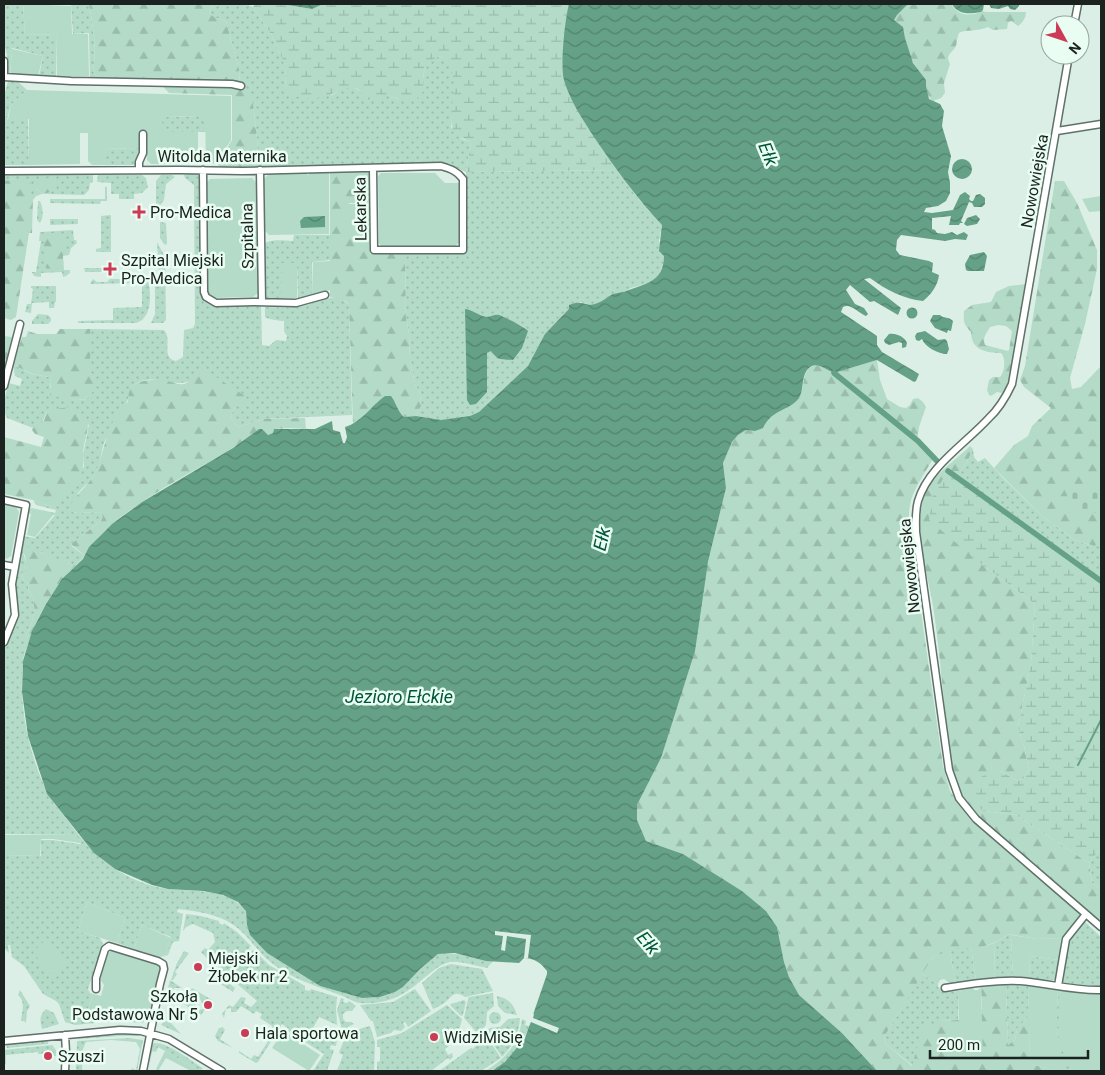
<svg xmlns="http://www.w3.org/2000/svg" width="1105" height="1075" font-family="Roboto,sans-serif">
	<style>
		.grass { fill: url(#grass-dots); fill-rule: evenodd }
		.forest { fill: url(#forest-firs); fill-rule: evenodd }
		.wetland { fill: url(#wetland-marsh) }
		.cemetery { fill: url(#cemetery-stones) }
		.garden { fill: #b3dbc8 }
		.water { fill: url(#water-waves) }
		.pier { fill: #dcefe6 }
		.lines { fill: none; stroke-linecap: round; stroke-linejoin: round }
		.stream { stroke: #65a187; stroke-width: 2 }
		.canal { stroke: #65a187; stroke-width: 5.5 }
		.minor-casing { stroke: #5f7168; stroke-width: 9 }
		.minor { stroke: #fff; stroke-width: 6 }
		.poi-dot { fill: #cc3b55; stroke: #e9fdf3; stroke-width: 2 }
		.labels { text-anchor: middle; stroke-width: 5; stroke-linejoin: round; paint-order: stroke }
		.street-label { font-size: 16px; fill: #1b221f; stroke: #e9fdf3 }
		.poi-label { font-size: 16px; fill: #1b221f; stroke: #e9fdf3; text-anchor: start }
		.water-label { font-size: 18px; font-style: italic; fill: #00543a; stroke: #e9fdf3 }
	</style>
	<defs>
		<pattern id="grass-dots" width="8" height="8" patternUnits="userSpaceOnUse" patternTransform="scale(1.25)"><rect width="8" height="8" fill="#b3dbc8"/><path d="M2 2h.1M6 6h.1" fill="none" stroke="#99bcab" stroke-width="1.8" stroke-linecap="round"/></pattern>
		<pattern id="forest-firs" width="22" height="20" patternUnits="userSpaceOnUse" patternTransform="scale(1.25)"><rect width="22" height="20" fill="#b3dbc8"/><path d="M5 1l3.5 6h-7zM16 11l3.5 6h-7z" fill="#99bcab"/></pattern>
		<pattern id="wetland-marsh" width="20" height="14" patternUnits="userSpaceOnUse" patternTransform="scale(1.25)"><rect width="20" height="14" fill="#b3dbc8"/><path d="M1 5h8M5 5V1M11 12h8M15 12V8" fill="none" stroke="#99bcab"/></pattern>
		<pattern id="cemetery-stones" width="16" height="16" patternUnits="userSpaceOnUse" patternTransform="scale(1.25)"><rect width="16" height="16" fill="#b3dbc8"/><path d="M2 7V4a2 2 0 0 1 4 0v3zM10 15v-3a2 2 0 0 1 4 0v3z" fill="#99bcab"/></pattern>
		<pattern id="water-waves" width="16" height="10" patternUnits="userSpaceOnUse" patternTransform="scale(1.25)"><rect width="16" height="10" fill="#65a187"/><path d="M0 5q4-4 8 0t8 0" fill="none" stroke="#52836e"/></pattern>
	</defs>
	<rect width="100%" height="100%" fill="#dcefe6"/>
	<path class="grass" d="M4,4H23L25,35L56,34V77L39,76L43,56L12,48L10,75L8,74V60L4,43Z
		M71,4H89C93,26 97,48 93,71L99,79H90L89,33L73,34Z
		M216,4H246L253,7L271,34L285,65L286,91L332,95L345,87H353L362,92L388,95L398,99L423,91C423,74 422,64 440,56L449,63L455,79L451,127L462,139L471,142L466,172L617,170L639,200L662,225L659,241L665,260L658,277L652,282L631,288L622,293L614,294L594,305L587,304L581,302L569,305V309L528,366L479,412C459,422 437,420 416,416L421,406L420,394L415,384L410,360L409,333L406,318L405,254L466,253V172L442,162L254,168L258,161L257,137L253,103L240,89L239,69L226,21L216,18L209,15L212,5Z
		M10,79L16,80L27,90L11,105L7,119H28L29,165H4V96L8,81Z
		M206,116V132H162V117Z
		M139,148V160L136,165H104V149Z
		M187,173L199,174L201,176L205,300L215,305H261L262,345L269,346L276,340L286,341L287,336L284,331V321C280,321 267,319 265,317V307C277,307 289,308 301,306C317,304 336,289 349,305L352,415L264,419L238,427L233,422L231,416L235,407L192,380C175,389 157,374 139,382C127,387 131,397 125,406C117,418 110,430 104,443C101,452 101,461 97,469C92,482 85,484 78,493C75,498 74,506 72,512L78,513L100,512L103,516L101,521L71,544L73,547L85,556L76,565L65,563L42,552H23L26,563L22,575L24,580L29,584L28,590C41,608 31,622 25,640L29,641C27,648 23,655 23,662C18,705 29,754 47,792C51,801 59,809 65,817C90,851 110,873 153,886C186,895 220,883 246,910L247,925L250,935L267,953L320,986L362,998L380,997L395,992L403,987L420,968L438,954H460L493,961L487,968C475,966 462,961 450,962C440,964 432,972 424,978C404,996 387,1005 359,1003C354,1002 350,999 345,997C318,986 289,979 267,959C255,948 246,933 232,924C217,914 196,911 178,909L177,912L183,914L179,941L173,942L168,955L161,958L166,955L171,937L142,925L134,949L117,943L125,918L87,902L78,931L100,938L103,944L88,989L90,993L93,994L84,1022L95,1021V1023L75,1025L65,1022L59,1004L56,1001L43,994L24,966L12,957L10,945H8L9,953L4,948V855L41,856V840H53L80,844L81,842L74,834H4V646L7,640L17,607L15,585L23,536L35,538L55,515L32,509L31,514L27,513L28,509L32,508L55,513L56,510L36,505L33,500L52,507L84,467L83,455L89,425L47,410L42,424L33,428L7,418C1,407 5,395 9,383L20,386L22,379L15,376L13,365L32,374L49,377L51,381L50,388C62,396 75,405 89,397L93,379L90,370V329L164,330C173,339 160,358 176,361L183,357L184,330L193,328L195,324L194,189V185L185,178L184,175ZM47,938L51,974L43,963Z
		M4,174H91L93,175V182L90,183L89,190L84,195L46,194L55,189L36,188L42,194L36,196L33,200L15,179L4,181Z
		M98,175H142L146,178L148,187L142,193L134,194V199H119V194H111V183L97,182Z
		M161,175H172L175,177L166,184L164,200L156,211V181Z
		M105,186L107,188V201H101L100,204L50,203V199H105Z
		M38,201H40C43,207 44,218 40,223L37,220Z
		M111,215V252H96V249L101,248V216Z
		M50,219H78V224L50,225Z
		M160,222L166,223L167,244L165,245L160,238Z
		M73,230L74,240H76L77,243L71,248L69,255L63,256L64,270H70V273L66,276L63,277L62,272L41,273V277L34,276L32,272H36L41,241H39L40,232Z
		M294,235H330V260L312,262V297L298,301L297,263H282V302L270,301L264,297L263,245C270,238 283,241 293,241Z
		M157,242L165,257L166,320L163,323H151L155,314V285L159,272Z
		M84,268H110V272H85Z
		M93,279L97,282H107L110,279H123L127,281H142L145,279H148C151,293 153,318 136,323H78V321L113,320V308L142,307V283L90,284Z
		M31,286H56V302H55L54,308H49V302L32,303L31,313L25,312L27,304H31L33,289L31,288Z
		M38,314L48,315L51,318V321L48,324H32V321Z
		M973,449L974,457L978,462L985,458L1002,477L1042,516L1075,540L1093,546L1101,541V581L948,471H960L967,462Z
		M1101,848V888L1092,883L1089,863Z
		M186,914L201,916L219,921V923L223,925L224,923L237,932L251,946L249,948L252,951L254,950L269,965L305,986V990L310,991L311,989L337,997L336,1009L337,1025L319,1017L312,1030L332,1040L334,1036L337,1040L336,1046L331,1045L330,1049L334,1050L327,1071H313L324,1054L288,1031L289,1029L282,1024L258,1062L256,1063L239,1053V1051L251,1059L254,1055L258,1057L275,1030L272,1028V1026L260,1018L262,1014L256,1011L254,1014L241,1006L236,1012H231V1008L226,1009L224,1018L222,1014L229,1005L233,1007L241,997L246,998L244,1003L251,1007L257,1001L218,967L220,963L211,955L208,959L201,952L205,948L208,950L215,942L213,933L193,924L186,927L183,931Z
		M1083,920L1101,937V987L1089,988L1064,984L1061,978L1069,939Z
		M1008,934L1011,935L1013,978L995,979L994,943L1000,940Z
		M958,948H971L976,980L955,983L950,950Z
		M184,951L189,953L175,972L177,974L173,980H171L177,963Z
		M1029,956L1059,960L1057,978L1052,981L1030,979Z
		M451,964L482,969L493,991L465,997C453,989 452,998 444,1003C441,1005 436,1008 433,1009L422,983L439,968Z
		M213,970L235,988L233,992L208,976Z
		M922,974L938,984V987L945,992L958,991V1020L941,1021L913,1066L886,1044L884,1037Z
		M170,980L182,988H174L169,997L165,1000Z
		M1006,985L1028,986L1029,1016L1017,1029L1015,1040L1008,1045Z
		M192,988L212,1000L210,1003H202L198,995H190L189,993Z
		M415,989L431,1011L408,1027L405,1022L403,1023L405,1027L401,1031L394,1030L391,1033L377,1037L373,1021H371L360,1005L393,1002Z
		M20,990L30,1006L27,1011L26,1023L24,1021H21C22,1011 26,1002 18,995Z
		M1055,990L1062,991L1060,993L1069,1064L1075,1067L1076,1071H1059L1064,1065C1056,1041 1056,1017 1058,992Z
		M493,993L494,1006L487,1012L486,1025L478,1034L464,1018L468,999L469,997Z
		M497,996C508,998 514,1004 517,1015L505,1013L498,1006Z
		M178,997H181L187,1003H194L199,1010L206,1008L201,1015L176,999Z
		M341,998L344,999L343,1002L347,1003L349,1001L356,1006L352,1011H347L343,1014V1019L346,1022H351L354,1024L342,1030L337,1010Z
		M464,1000L466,1002L463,1015L461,1016L450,1005L451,1004Z
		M447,1005L462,1019L457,1039L445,1049L448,1055L452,1053L453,1057L450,1060L448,1058L431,1071L377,1070V1062L380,1061V1047H377V1040L402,1033Z
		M46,1009L54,1013L59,1024L42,1029C40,1021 39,1015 46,1009Z
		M489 1018a6 6 0 1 1 12 0a6 6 0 1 1-12 0Z
		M520,1018C519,1034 513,1046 502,1057L485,1032L490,1028L500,1027L508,1019Z
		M522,1019L526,1021L525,1025L529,1026C524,1043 505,1071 485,1071C506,1059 519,1043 522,1019Z
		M165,1021L170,1022L181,1034L161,1025Z
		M370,1026L375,1042L374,1071H337L343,1055L339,1053C346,1034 350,1031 370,1026Z
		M224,1027L223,1028L225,1030L220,1039L233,1048L218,1041L215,1036L219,1028Z
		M121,1033L139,1034L138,1036H119L79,1039L78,1036Z
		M484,1033L501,1058L481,1071H439L471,1048L473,1049L482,1039L481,1037Z
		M129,1038L143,1040L137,1071H130L132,1068L136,1070L140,1049L136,1042L111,1040L86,1042L83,1049L82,1071H76L77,1041Z
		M48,1040V1044L7,1048L6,1044Z
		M154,1043C168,1042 191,1061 203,1068L200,1071L158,1047L156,1052L152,1051L149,1068L152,1045Z
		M52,1045L56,1050V1056H53L52,1051H44V1054H38V1052L6,1055V1064L4,1065V1050Z"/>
	<path class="forest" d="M89,4H216L212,5L209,14L216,18L226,21L239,69L240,89L247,94L253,103L257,137L258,161L254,168L222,169L217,164L232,140V95L169,93L157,80L99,79L93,71C97,48 93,26 89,4Z
		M908,4H951C958,16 970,17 983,11L986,12H1026C1026,17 1023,23 1018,26L1011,21L1008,23L1007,29L993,30L988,27C977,32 966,29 959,33C957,37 957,42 956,46C952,54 945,54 950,64L944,83L945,93L941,98L933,101C927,97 925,87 926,80C914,65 905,52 904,32L894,20L897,15Z
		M367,170L370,173V203H349V228H370V254H405L406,318L409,333L410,360L415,384L420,394L421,406L416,416L404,417L397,412L396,403L385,396L353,425L349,305L346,301L330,297V172Z
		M49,178L55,182L57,187C54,191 47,194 42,194L36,188L39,180Z
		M15,179L32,184L34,189L29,194L33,200L32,233H29L16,317L11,320L4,318V181Z
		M1055,181H1064L1077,203L1097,250V269L1085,324L1070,378L1072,389L1081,387L1101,366V541L1094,546L1075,540L1042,516L994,468L1014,445L1028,436L1032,426L1051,408L1024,387L1020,380L1025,366Z
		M1101,196V211L1089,212L1082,199Z
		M53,233L59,234L66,239L67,248L63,254V266C59,270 50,270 45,267L44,242L47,234Z
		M1026,284L1010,379L1004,391L1002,393L997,392L991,396L989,395L987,390L989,380L993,377H1000C1005,372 1006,358 1001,353C986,353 971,350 971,332C964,325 963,321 964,311L972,305L991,302L996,292L1009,286ZM998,325L1006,326L1012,331L1009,350L1008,351L985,345C982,337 987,333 990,327Z
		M60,329H90C91,342 90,355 90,368C91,375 95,380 94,387C91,408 63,398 50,395L51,381L49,377L33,374L13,365L22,337H26L28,331L37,334H56Z
		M4,336L12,337L4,372Z
		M877,360L880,380L887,399L900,407L906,408L910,405L913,399L918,398L923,402L926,407L919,427L917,442L933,459C925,473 913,489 910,505C907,517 912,543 913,556L943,766L950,791L962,808L983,829L1080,913L1081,915L1061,938L1037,939L1008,934L1000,940L981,948H958L933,957L884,1037L886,1044L912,1066L923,1027L941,1021L958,1020L982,1009L981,987L1006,985L1008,1045L1015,1040L1017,1029L1029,1016L1030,1064L1060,1071H877L842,1033L799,995L789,977L784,962L777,927L766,911L742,891L683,854L646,841L637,820V805L661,758L726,488L723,463L732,442L738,435L746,430L755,431C762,425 768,417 776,412C789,404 790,408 800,393C806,385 801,371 813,366C819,363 828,371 834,373Z
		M201,367L245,396L244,403L235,407L231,416L233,422L238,427L264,419L305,418L306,429L290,428L274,429L273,433L267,435L262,429H259C250,436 241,443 231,449C191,474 106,514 85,556L71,544L101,521L103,516L100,512L78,513L72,512L70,506C77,492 91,484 97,469C106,446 108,418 128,402C128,384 137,381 153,380C157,380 161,379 165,380C172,382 177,385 184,384C192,381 197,373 201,367Z
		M70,407C100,418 83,433 83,456C83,464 84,471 79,479C73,489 62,500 52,507L33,500L4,494V437L41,447L44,437L35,434L32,430L33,428L44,421L47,410Z
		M970,446L973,449L967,462L960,471H948L980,563L1035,604L1031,663L1018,727L1024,746L1029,770L1024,778L1018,781L1000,771L983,811L1016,815L1089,863L1092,883L1101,888V924L973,812L963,800L954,781C944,723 942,664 933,606C927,570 913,532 924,496C929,478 956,460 970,446Z
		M22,546L28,547L33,552C44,550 53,557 64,562C67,564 71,563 76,565C55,586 39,612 29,641H24C31,623 41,608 28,590L29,584L24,580L22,575C25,566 29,558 21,550Z"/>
	<path class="wetland" d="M255,4H282L312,9L323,4H622L722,224L516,419L353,425L385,396H391C397,404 397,411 404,417C431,415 452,426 479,412L528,366L545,334L569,309V305C583,299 585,307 595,304C602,302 607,297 613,294C616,293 620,293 624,292C643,284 664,283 664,256L659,251L662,225L639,200L617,170L466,172L471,142L455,135C442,109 469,79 440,56C430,60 423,68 423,79C423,83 424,88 423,91C418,106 397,99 388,95L380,102L366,99C356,81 347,88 332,94C318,100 299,101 286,91L285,65L271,34L253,7Z
		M948,471L1101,581V848L1089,863L1016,815L983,811L972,798L977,780L987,773L1000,771L1018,781L1024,778L1029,770L1024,746L1018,727L1031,663L1035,604L980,563L929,520L933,495Z"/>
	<path class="cemetery" d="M1064,489H1097L1101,513H1076Z"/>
	<path class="garden" d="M23,4L71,6L72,34H88L89,76L57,77L56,34L25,35Z
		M12,49L43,56L38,76L10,75Z
		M27,90L231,96V140L216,163L210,164L206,160L205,116L162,117L163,132H198V160L194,164H151L147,160L146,133H139V148L104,149V165H92L88,161V133H80V164L29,165V119H8L11,105Z
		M299,172H304L308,175L312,172H329V234L269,235L265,231L264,179L269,174H299Z
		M381,173H435L445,183H460V242L455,246L382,247L379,243L378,176Z
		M252,178L256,182L258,293L253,297L211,298L206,294V183L210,179Z
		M344,204H369V228H344Z
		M330,261V290L312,296L313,262Z
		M282,263H297V298H282Z
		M4,504L16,507L19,512L11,556L7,559L4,558Z
		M32,509L54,514L35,537L27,535Z
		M75,834L81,842L80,843L53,839H41L40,856L4,855V835Z
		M87,902L125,918L117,943L78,931Z
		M142,925L171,938L166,955L160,957L134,949Z
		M1011,935L1037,939L1061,938L1059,960L1029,956L1030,979L1013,978Z
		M47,938L68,961L51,975L33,952Z
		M994,943L995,979L976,980L971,948H981Z
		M113,950L158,965L161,970L149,1018L142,1023L115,1021L84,1022L93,994L101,996L104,985L100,979L108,953Z
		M950,950L955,983L951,984L944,979L940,980L938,984L922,974L933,957Z
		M1028,986L1055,990L1058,992C1056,1017 1056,1041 1065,1065L1059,1071L1030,1064Z
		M981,987L983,1061L960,1062L958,991L973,988L974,990H978Z
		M1062,991L1084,993H1101V1071H1076L1074,1067L1067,1065C1058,1041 1059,1017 1060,993Z
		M283,1031L320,1055L309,1071L272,1048Z
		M165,1051L200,1071H191L166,1058L158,1071L156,1069Z"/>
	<path class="water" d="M282,4H323L312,9Z
		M569,4H908L897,15L894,20L903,27L905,38L913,63L926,80V86L929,99L940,104L944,111L942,126L951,156L948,172L950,183V193L946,201L938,206L926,208L924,212L932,213L953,210L960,195L965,192L970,196L969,199L971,201H973L976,195L980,194L985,198V204L982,207H974L972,203L969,202L961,221L963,223H960L959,225H949L951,216L932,218V229L935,230L937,233L945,234L952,232L957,235L964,232L968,235L966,240L955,239L945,241L901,235L897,240L896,250L900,255L929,261L933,263L932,272L939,275C938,285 931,295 923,301C904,299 886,290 870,278L864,279L901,308L898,315L874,301L870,302L850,285L846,290L855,304L864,308L868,314L866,316C858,313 851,303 843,307L841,312L877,336V345L882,352L919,374L916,381L914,382L877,360L834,373C828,371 819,363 812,366C800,372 805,388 799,398C788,412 773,408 763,428L755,431L746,430L738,435L732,442L723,463L726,488L708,562L695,651L661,758L637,805V820L646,841L683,854L742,891L766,911L777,927L784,962L789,977L799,995L842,1033L877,1071H492L505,1062L525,1038L547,974V971C541,963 534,958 524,958L519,963L486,961L455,953L438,954L420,969L403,987L395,992L380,997L362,998L320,986L267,953L250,935L247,925L246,911L238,902L223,895L204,891L168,889L152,885L115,869L94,853L47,794L28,736L22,692L23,661L32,631L46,604L62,579L83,559L89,547L112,524L142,502L233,448L259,429H262L268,435L273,433L274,429H315L332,421L333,430L340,432L343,443H345L347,437L345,427C362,422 371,406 385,396H391C397,404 397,411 404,417L416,416L441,420L470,416L479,412L528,366L545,334L569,309V305C583,299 585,307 595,304C602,302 607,297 613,294C616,293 620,293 624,292C643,284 664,283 664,256L659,251L662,225C636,197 615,168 594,137C582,118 570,101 564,80C560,67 565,18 569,4Z
		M952,4H984L983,10L981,12C969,14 958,15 952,4Z
		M989,4H1019V6L1015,10L1010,9L1008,6L999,9L991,8Z
		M952 169a10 10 0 1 1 20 0a10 10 0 1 1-20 0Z
		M976,215L980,219L977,224L967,226L964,224L967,218Z
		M325,216V227L301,228L300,221L304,217Z
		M984,252L987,256L984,271H968L966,270L965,264L970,255Z
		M906.5 313a5.5 5.5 0 1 1 11 0a5.5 5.5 0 1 1-11 0Z
		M465,309C473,310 479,316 487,317C491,317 495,314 499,315C505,317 524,327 528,331L522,348L513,360C500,359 499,361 491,351L487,353V392L476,404L470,405L467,400Z
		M933,315H940C944,319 948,316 953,321L951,331L948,330L947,333L935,328L930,321Z
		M925,331L938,340L945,339L947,341L949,349L947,354C938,354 925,347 922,339L919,341L916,340L915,336L917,333Z
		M889,334C896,333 905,337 907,343L906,347L902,348V343L899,342L889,345L885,343L884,340Z"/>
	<path class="pier" d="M495,931L531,935L528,958H524L526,939L507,936L505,951L501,950L503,936L495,935Z
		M532,1013L534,1014L533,1018L559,1028L557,1033L531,1022L529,1026L527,1025Z"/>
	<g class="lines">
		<path class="stream" d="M1078,765L1101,720"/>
		<path class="canal" d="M834,373L918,441L937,461
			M948,471L1101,581"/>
		<defs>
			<path id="minor" d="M1074,25L1078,4
				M1069,55L1012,384C1006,397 999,409 988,419C965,444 928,467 918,501C915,512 916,522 916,532L949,770L959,798L976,819L1101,927
				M4,61V77
				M4,77L71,81L232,84L241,86
				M1057,131L1101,124
				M139,170V162L143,153V134
				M203,170L204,292L206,297L216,303L254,302L296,303L325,295
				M260,170L262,302
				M4,171L180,170L242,171L441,166C451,169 457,171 463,179V250H374L373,168
				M4,386L20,324
				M4,500L26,505L12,584L15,615L4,642
				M4,565L15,567
				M1058,986L1066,939L1086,914
				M945,988C970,984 995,980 1020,981C1047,983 1074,991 1101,990
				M96,989V978L105,949L109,946L158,961L163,964L164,969L160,984L143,1071
				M4,1041L120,1030L141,1031L169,1039L222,1071
				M65,1071L66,1052L65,1035"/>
		</defs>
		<use href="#minor" class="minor-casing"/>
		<use href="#minor" class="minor"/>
	</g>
	<g class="poi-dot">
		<path d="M136.5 204.5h5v5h5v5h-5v5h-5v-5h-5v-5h5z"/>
		<path d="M107.5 261.5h5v5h5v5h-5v5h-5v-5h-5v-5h5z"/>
		<circle cx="198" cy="967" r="5"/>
		<circle cx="208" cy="1005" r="5"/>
		<circle cx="245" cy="1033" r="5"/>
		<circle cx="434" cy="1037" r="5"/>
		<circle cx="48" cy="1056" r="5"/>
	</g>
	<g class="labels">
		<g class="street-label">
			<text x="222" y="162">Witolda Maternika</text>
			<text transform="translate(1034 181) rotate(-80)" y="6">Nowowiejska</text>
			<text transform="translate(360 209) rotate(-91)" y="6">Lekarska</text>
			<text transform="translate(247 236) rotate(-91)" y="6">Szpitalna</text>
			<text transform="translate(909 566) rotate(-96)" y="6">Nowowiejska</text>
		</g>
		<g class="poi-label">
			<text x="150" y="218">Pro-Medica</text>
			<text x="121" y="266">Szpital Miejski<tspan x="121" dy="18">Pro-Medica</tspan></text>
			<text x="208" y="964">Miejski<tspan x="208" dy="18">Żłobek nr 2</tspan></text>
			<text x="198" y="1002" text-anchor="end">Szkoła<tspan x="198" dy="18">Podstawowa Nr 5</tspan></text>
			<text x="255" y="1039">Hala sportowa</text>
			<text x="444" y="1043">WidziMiSię</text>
			<text x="58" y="1062">Szuszi</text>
		</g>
		<g class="water-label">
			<text transform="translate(768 154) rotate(68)" y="6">Ełk</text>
			<text transform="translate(602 539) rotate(-77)" y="6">Ełk</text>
			<text x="399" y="703">Jezioro Ełckie</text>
			<text transform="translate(648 943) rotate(50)" y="6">Ełk</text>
		</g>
	</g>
	<rect width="1105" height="1075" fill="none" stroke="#1b221f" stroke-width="10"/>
	<g transform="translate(1065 40) rotate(130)"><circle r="24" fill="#e9fdf3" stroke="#97a59e"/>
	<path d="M0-4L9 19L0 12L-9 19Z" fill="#cc3b55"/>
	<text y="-8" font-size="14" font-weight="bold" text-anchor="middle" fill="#1b221f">N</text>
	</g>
	<path d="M930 1050v8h158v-8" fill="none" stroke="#1b221f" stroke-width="2.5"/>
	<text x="938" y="1050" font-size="15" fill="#1b221f" stroke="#e9fdf3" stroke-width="4" paint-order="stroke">200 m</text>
</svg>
